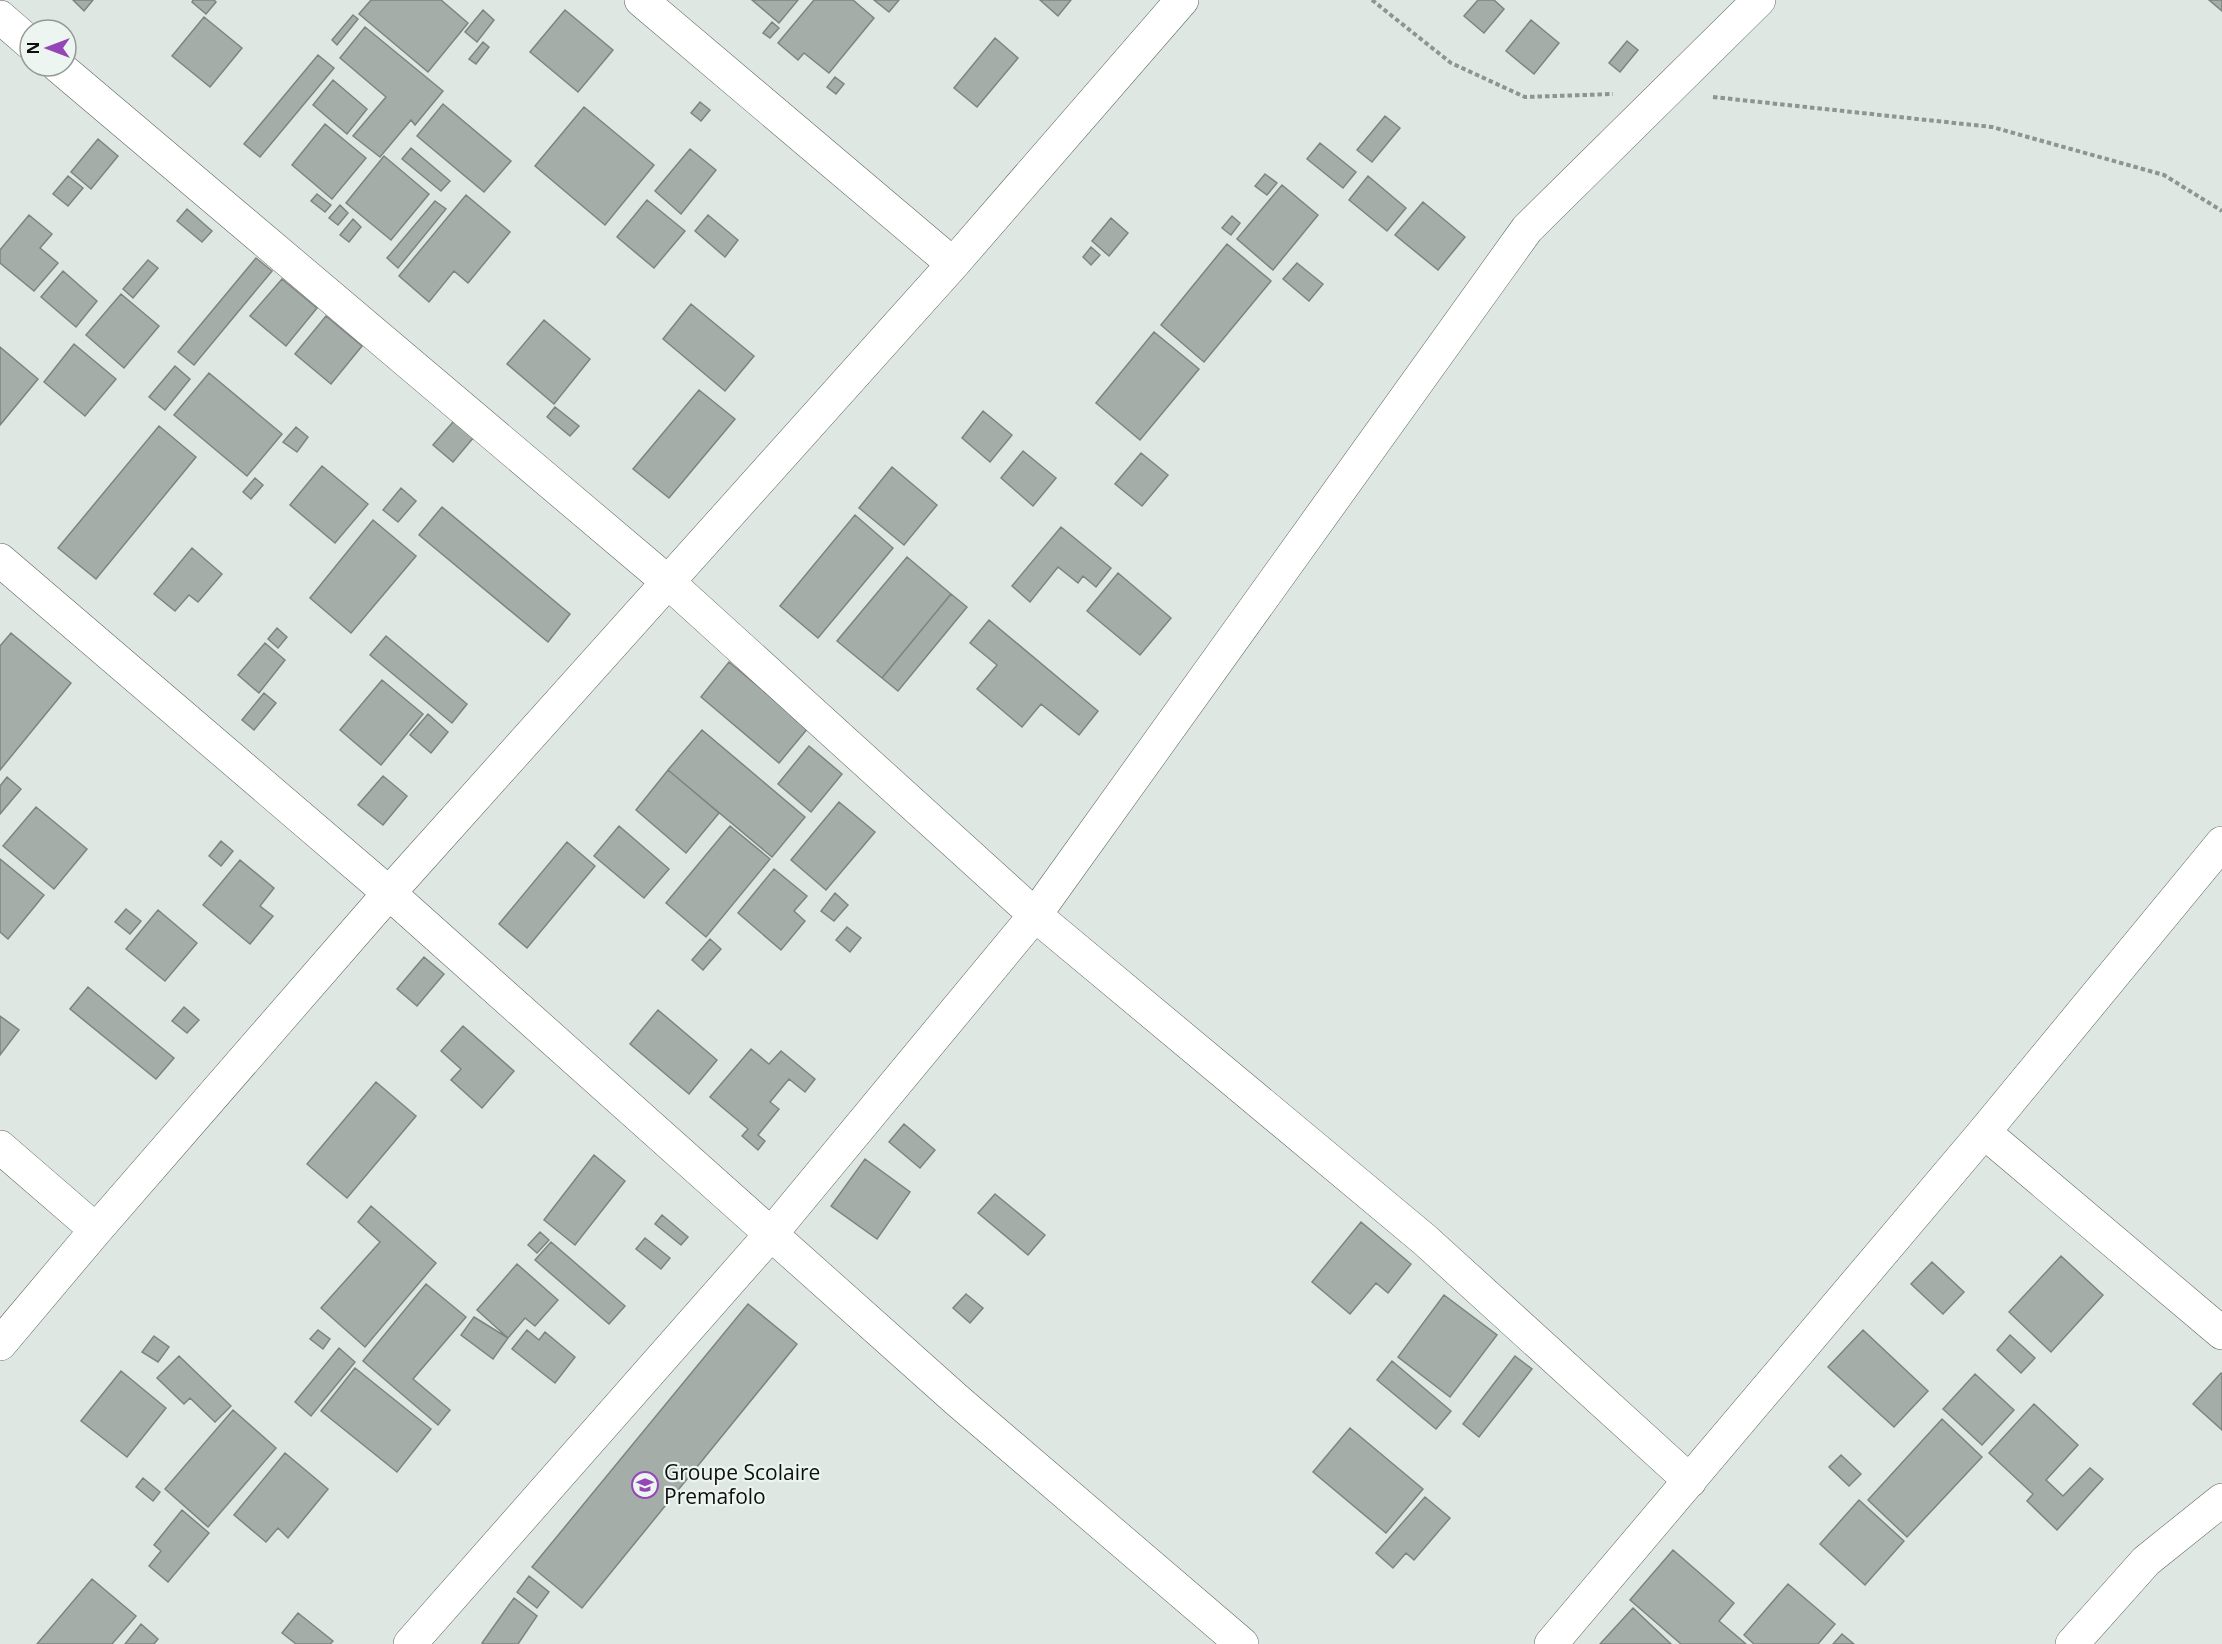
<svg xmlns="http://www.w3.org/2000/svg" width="2222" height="1644" font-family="'Open Sans',sans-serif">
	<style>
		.building { fill: #a5ada9; stroke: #7d8581; stroke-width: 1.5 }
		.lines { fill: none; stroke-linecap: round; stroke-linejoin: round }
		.minor-casing { stroke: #5e6562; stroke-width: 34 }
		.path { stroke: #8e9491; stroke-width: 4; stroke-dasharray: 4.5 3; stroke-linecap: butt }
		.minor { stroke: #fff; stroke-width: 33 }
		.labels { text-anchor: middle; stroke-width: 4.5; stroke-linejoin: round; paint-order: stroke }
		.poi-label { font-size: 21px; fill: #0d0f0e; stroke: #ecf5f0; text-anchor: start }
	</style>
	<rect width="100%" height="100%" fill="#dfe7e3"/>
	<path class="building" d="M73,0H93L84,11Z
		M193,0H214L216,2L206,14L192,2Z
		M371,0H441L468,23L428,72L359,14Z
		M752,0H798L779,23Z
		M814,0H853L874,18L829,73L804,53L798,60L778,43Z
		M874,0H899L889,12Z
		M1040,0H1071L1058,16Z
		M1478,0H1494L1504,9L1484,33L1464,16Z
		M2209,0H2222V11Z
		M483,10L494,20L477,42L465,32Z
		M565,10L613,50L578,92L530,52Z
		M353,15L358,19L337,45L332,40Z
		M204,17L242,48L210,87L172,56Z
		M1531,20L1559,43L1534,74L1506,51Z
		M772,22L779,28L770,38L763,33Z
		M365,27L443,91L415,125L411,120L380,157L353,136L386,97L340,58Z
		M995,38L1018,58L977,107L954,88Z
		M1627,41L1638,50L1620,72L1609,63Z
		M483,42L489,47L476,64L469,59Z
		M318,55L334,68L260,157L244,144Z
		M835,77L844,84L836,94L827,87Z
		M333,80L367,109L347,134L313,105Z
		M700,102L710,110L701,121L691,113Z
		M443,104L511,161L484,192L417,136Z
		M584,107L654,165L605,225L535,166Z
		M1385,116L1400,128L1372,162L1357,150Z
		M325,124L366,158L332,199L292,165Z
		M98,139L118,156L91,189L71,172Z
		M1320,143L1356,172L1343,188L1307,159Z
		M411,148L450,181L441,191L402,159Z
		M690,149L716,170L681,214L655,191Z
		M384,156L429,194L391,240L346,203Z
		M1265,174L1277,183L1267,195L1255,186Z
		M68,176L83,188L68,206L53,194Z
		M1368,176L1406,208L1387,231L1349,200Z
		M1282,185L1318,215L1273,270L1237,239Z
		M317,194L331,205L325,212L311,201Z
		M466,195L510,232L468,283L454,271L429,302L399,276Z
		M647,200L685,231L654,268L617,237Z
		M435,201L446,209L398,268L387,258Z
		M1423,202L1465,237L1438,270L1395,235Z
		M340,205L348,213L338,225L329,218Z
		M187,209L212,231L202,242L177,221Z
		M29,215L52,234L40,248L58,263L34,291L0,263V250Z
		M708,215L738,240L725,257L695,231Z
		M1232,216L1240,223L1231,235L1222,228Z
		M1111,218L1128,233L1109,256L1092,241Z
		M353,219L361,227L349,242L340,235Z
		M1227,244L1271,281L1204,362L1161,325Z
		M1091,247L1100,255L1091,265L1083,257Z
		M256,258L272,271L194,365L178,352Z
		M148,260L158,268L133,298L123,289Z
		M1297,263L1323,284L1309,301L1283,279Z
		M63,271L97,301L76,327L41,297Z
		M282,279L317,308L286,346L250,316Z
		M121,294L159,326L124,368L86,335Z
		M691,304L754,356L725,391L663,339Z
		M326,316L362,346L331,384L295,354Z
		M544,320L590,359L554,404L507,364Z
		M1154,332L1199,369L1140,440L1096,403Z
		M74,344L116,379L85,416L44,382Z
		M0,347L38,379L0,425Z
		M175,366L190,379L165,410L149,397Z
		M209,373L282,434L247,476L174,415Z
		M699,390L735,419L669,498L633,469Z
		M555,407L579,426L570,436L547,417Z
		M983,411L1012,435L990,462L962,438Z
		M459,415L479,431L453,462L433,445Z
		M159,426L196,457L96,579L58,548Z
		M296,427L308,437L297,452L283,442Z
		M1023,451L1056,478L1033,506L1001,478Z
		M1141,453L1168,475L1142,506L1115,484Z
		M322,466L368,504L335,543L290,505Z
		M892,467L937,505L904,545L859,508Z
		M255,478L263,485L251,499L243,492Z
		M401,488L416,501L398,522L383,510Z
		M442,507L570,614L548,642L419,535Z
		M855,515L893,548L818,638L780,606Z
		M373,520L416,556L351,633L310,598Z
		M1061,527L1111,568L1096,587L1083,576L1078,583L1058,567L1030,602L1012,586Z
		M192,548L222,574L198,602L189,595L175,611L154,594Z
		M907,557L951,594L882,678L837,641Z
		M1118,573L1171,618L1140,655L1087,611Z
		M951,594L967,607L898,691L882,678Z
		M989,620L1098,711L1079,735L1041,704L1022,727L977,689L997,665L970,643Z
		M277,628L287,637L278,648L268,639Z
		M11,633L71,683L0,770V646Z
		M386,636L467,704L452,723L370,655Z
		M265,643L285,660L259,693L238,675Z
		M729,662L808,728L779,763L701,697Z
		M382,680L423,714L381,765L340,730Z
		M264,693L276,703L254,730L242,720Z
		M428,714L448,732L431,753L410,735Z
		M702,730L805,817L772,857L668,770Z
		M809,746L842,774L811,812L778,784Z
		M668,770L719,813L686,853L636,810Z
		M383,776L407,796L383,825L358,805Z
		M7,777L21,789L0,814V786Z
		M839,802L875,832L826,890L791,860Z
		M36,807L87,849L54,889L3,846Z
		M619,826L669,869L644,898L594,856Z
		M730,826L770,859L706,937L666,903Z
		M221,841L233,851L221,866L209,856Z
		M567,842L595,866L527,948L499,924Z
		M0,859L44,895L8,939L0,932Z
		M240,860L274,888L260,906L273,916L250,944L203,905Z
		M774,869L807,896L794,911L805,921L781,950L738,913Z
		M835,893L848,905L834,921L821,911Z
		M126,909L141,921L130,934L115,922Z
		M158,910L197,943L165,981L126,949Z
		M847,927L861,938L850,952L836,940Z
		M710,939L721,949L703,970L692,960Z
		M424,957L444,974L417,1006L397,989Z
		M88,987L174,1058L156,1079L70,1009Z
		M184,1007L199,1020L187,1033L172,1021Z
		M658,1010L717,1060L689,1094L630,1044Z
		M0,1016L19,1030L0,1055Z
		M463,1026L514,1071L482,1108L451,1080L461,1069L441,1051Z
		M751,1049L769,1064L781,1051L815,1079L805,1092L789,1079L770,1102L779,1109L758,1135L765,1141L758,1150L742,1136L748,1129L710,1097Z
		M376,1082L416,1116L347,1198L307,1164Z
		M904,1124L935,1150L920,1168L889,1142Z
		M594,1155L625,1181L575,1245L544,1220Z
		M865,1159L910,1192L877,1239L831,1206Z
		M995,1194L1045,1235L1028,1255L978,1213Z
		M371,1206L436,1263L365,1347L321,1308L380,1242L358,1222Z
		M662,1215L688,1237L681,1245L655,1224Z
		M1361,1222L1411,1264L1388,1293L1376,1283L1350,1314L1312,1282Z
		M540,1232L549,1240L537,1253L528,1245Z
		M645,1238L670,1258L661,1269L636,1249Z
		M551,1242L625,1306L609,1324L535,1260Z
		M2061,1256L2103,1295L2051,1352L2009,1312Z
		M1932,1262L1964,1292L1943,1314L1911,1284Z
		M517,1264L558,1300L535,1326L525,1318L508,1338L477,1310Z
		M426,1284L466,1317L413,1379L450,1410L438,1425L363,1361Z
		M966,1294L983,1308L970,1323L953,1308Z
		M1444,1295L1497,1335L1450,1397L1398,1357Z
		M748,1304L797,1344L582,1608L532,1567Z
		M474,1317L508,1338L493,1359L461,1335Z
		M318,1330L330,1339L323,1349L310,1339Z
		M527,1330L539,1340L545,1332L575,1357L555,1383L512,1349Z
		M1863,1330L1928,1391L1894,1427L1828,1367Z
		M2010,1335L2035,1358L2021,1373L1997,1350Z
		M154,1336L169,1347L158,1362L142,1352Z
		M339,1348L355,1362L311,1416L295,1402Z
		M179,1356L231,1406L215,1422L190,1398L184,1404L157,1378Z
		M1515,1356L1532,1369L1479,1437L1463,1424Z
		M1392,1361L1451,1411L1436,1429L1377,1380Z
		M355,1368L431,1429L397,1472L321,1411Z
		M121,1371L166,1408L127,1457L81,1421Z
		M2221,1373L2222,1374V1430L2193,1404Z
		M1975,1374L2014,1410L1982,1445L1943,1409Z
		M2034,1404L2078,1445L2046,1480L2063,1496L2090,1468L2103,1479L2057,1530L2027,1501L2033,1494L1989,1453Z
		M233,1410L276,1448L208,1527L165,1489Z
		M1942,1419L1982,1457L1907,1537L1868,1500Z
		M1350,1428L1423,1489L1386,1533L1313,1472Z
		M285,1453L328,1489L288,1538L278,1528L266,1542L234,1515Z
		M1841,1455L1861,1474L1849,1486L1829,1467Z
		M143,1478L160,1492L153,1501L136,1487Z
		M1425,1497L1450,1518L1414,1560L1406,1553L1393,1568L1376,1553Z
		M1859,1500L1904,1541L1865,1585L1820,1544Z
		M182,1510L209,1533L168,1582L149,1566L161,1551L154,1545Z
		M1673,1550L1734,1603L1719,1621L1746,1644H1681L1630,1600Z
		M529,1576L549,1592L537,1608L517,1592Z
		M92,1579L136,1616L112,1644H37Z
		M1788,1584L1835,1624L1818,1644H1754L1744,1635Z
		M514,1598L537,1616L518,1644H484L482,1643Z
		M1633,1608L1671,1644H1600Z
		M298,1613L333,1641L330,1644H296L282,1633Z
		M141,1624L158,1639L154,1644H125Z
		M1842,1634L1854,1644H1833Z"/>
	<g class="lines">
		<defs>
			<path id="minor" d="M641,0L953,264
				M0,17L30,43
				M58,66L668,582L1035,915L1425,1240L1690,1481
				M0,560L389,893L958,1401L1242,1644
				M1984,1132L2222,1333
				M0,1147L96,1230
				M0,1344L96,1230L389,893L953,264L1182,0
				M410,1644L771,1234L1035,915L1527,229L1759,0
				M1551,1644L1984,1132L2222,843
				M2072,1644L2146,1561L2222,1500"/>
		</defs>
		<use href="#minor" class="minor-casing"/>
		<path class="path" d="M1372,0L1451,63L1525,97L1613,94
			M1713,97L1992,127L2164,175L2222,211"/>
		<use href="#minor" class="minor"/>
	</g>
	<defs>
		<symbol id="school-ring" viewBox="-11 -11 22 22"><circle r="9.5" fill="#ecf5f0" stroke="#9446b7" stroke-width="1.5"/><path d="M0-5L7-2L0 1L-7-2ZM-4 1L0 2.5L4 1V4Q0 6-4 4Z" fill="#9446b7"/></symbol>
	</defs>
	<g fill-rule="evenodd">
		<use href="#school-ring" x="630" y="1470" width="30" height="30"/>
	</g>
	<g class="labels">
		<g class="poi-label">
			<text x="664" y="1480">Groupe Scolaire<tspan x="664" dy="24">Premafolo</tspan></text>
		</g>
	</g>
	<g transform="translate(48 48) rotate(270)"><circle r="28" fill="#ecf5f0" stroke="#939996" stroke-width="1.5"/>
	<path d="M0-4.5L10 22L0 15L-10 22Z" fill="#9446b7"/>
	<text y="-9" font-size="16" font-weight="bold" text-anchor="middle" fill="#0d0f0e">N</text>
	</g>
</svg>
